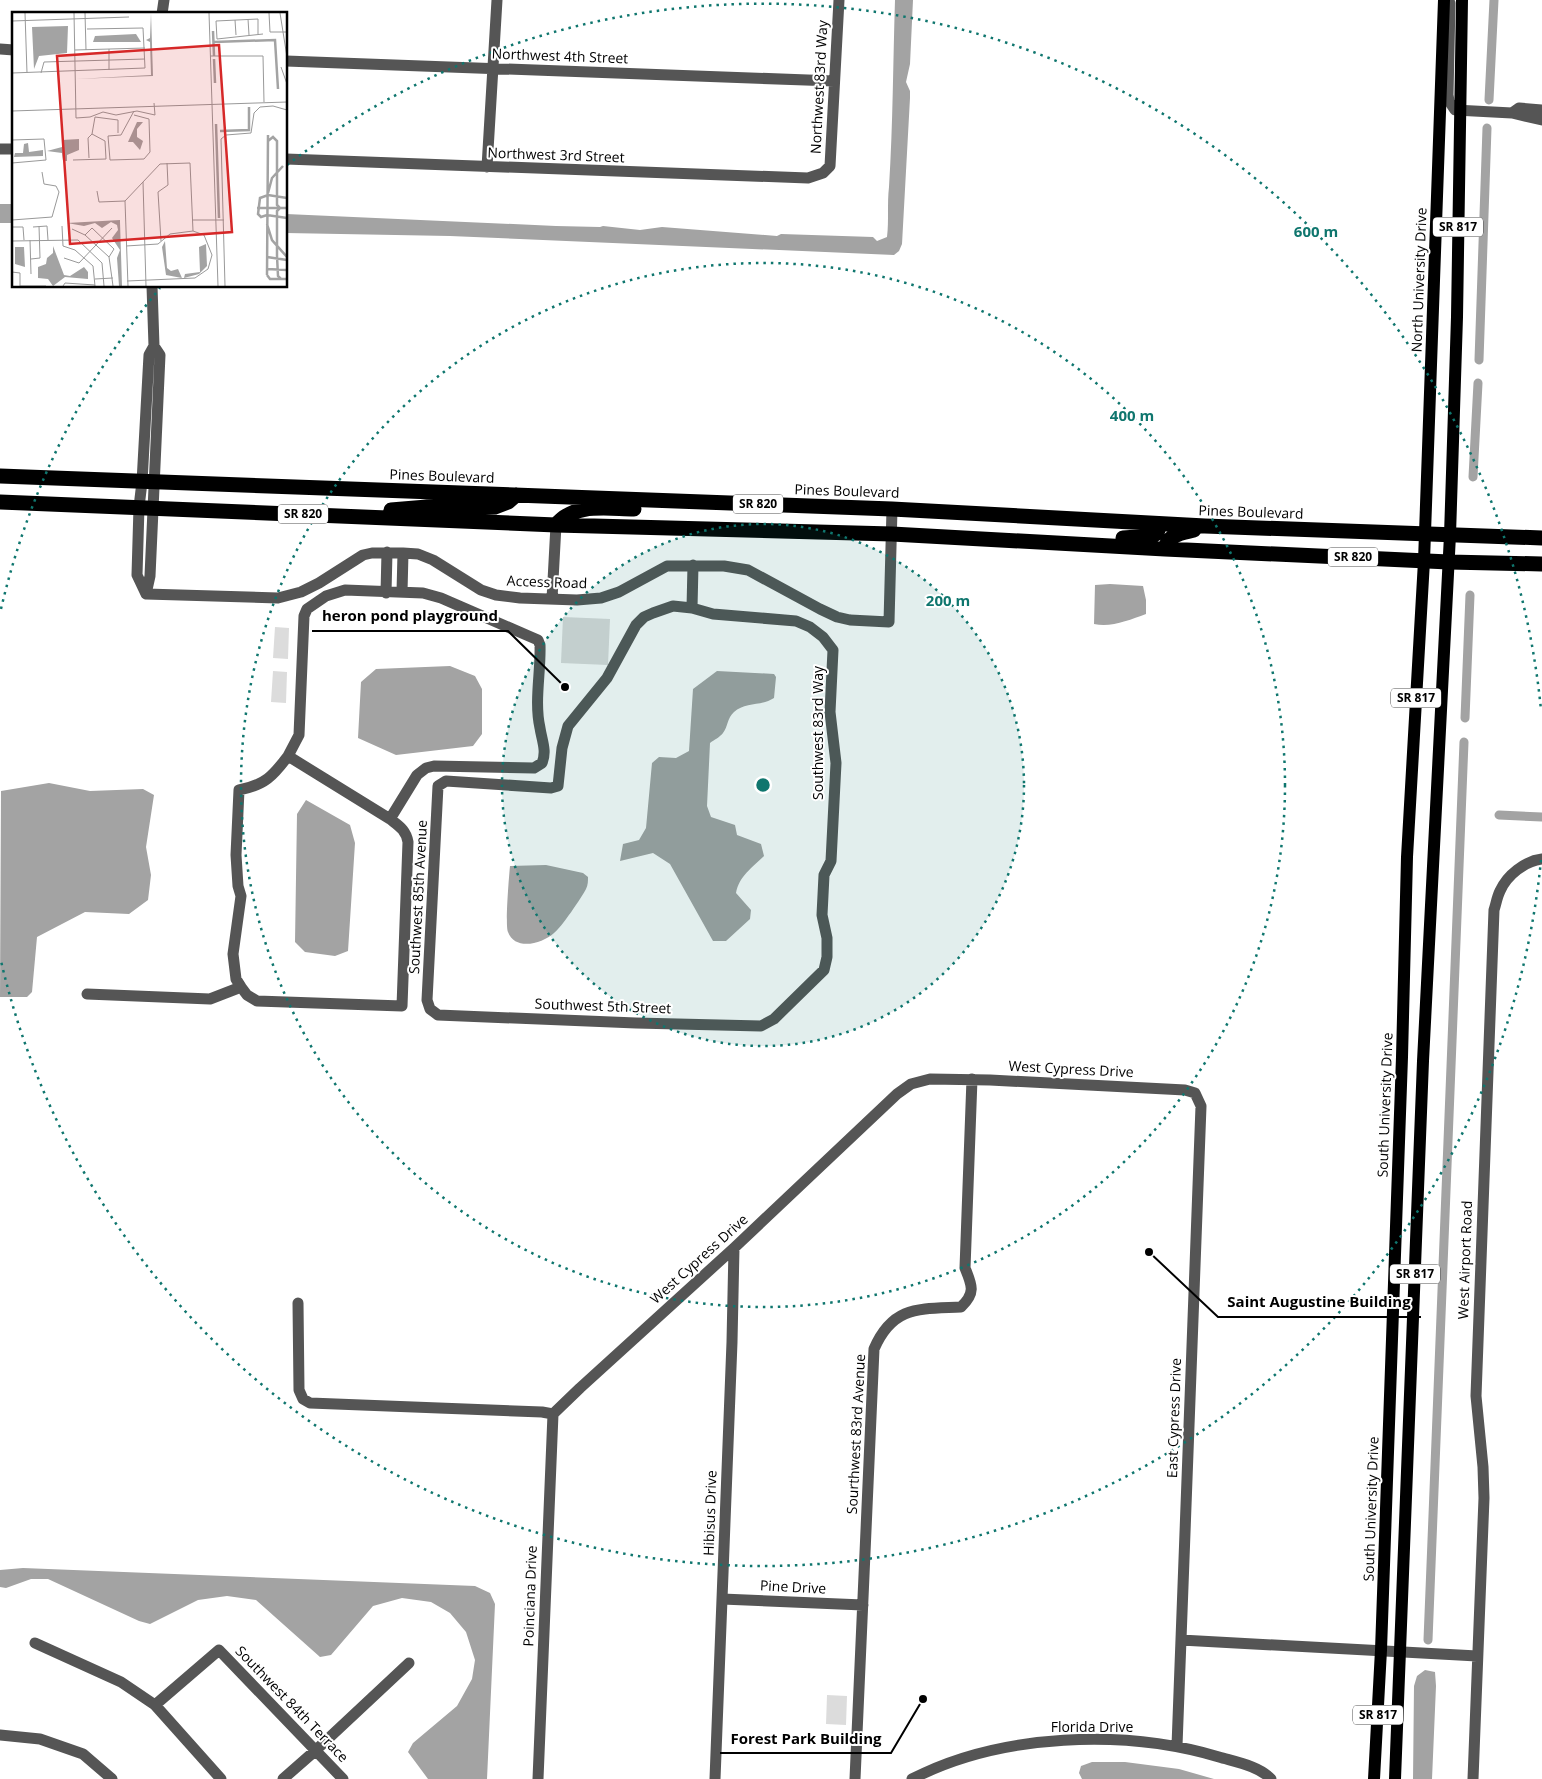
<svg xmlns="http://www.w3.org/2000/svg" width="1542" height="1779" font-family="'Open Sans',sans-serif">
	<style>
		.green { fill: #dcdcdc }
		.water { fill: #a3a3a3 }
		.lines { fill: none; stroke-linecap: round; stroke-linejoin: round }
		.canal { stroke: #a3a3a3; stroke-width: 9 }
		.minor { stroke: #555; stroke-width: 11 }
		.major { stroke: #000; stroke-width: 12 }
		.highway { stroke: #000; stroke-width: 15 }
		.ring { fill: none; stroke: #0f766e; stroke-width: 2.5; stroke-dasharray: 2.5 5 }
		.labels { text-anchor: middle; stroke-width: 4; stroke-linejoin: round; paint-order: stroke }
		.shield { fill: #fff; stroke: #4c4c4c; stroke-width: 1 }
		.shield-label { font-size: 12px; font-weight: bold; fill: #000 }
		.street-label { font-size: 14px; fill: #000; stroke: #fff }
		.inset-river { fill: none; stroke: #a3a3a3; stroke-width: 2.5 }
		.inset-road { fill: none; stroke: #999; stroke-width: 1 }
		.view { fill: #d62828; fill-opacity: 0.15; stroke: #d62828; stroke-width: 2.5 }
		.inset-edge { fill: none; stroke: #000; stroke-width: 2.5 }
		.centre { fill: #0f766e; stroke: #fff; stroke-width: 2.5 }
		.ring-label { font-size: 15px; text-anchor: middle; font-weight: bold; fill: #0f766e; stroke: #fff; stroke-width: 4; stroke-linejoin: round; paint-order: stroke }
		.leader { fill: none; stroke: #000; stroke-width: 2 }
		.callout-dot { fill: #000; stroke: #fff; stroke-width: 2 }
		.callout-label { font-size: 15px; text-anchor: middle; font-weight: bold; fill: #000; stroke: #fff; stroke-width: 4; stroke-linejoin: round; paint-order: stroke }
	</style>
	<rect width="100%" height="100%" fill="#fff"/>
	<path class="green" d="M563,617L610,619L608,665L561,663Z
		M275,627L289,628L288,659L273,658Z
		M273,671L287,672L286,703L271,702Z
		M827,1695L847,1696L846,1725L826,1724Z"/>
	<path class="water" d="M895,0H913L910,64L906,82L910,91V98L902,244L899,251L894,255L450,236L286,233V214L556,226L600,227L603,226L640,230L662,227L777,236L781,234L873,237L877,241L887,237C889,220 887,204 889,187C893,125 893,62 895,0Z
		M0,204H14V223H0Z
		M1110,584L1143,586L1146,600V614C1129,620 1111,628 1094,624L1095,585Z
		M450,666L475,676L482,689V734L473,746L396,755L358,738L361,682L376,669Z
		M717,671L774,674L776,677L774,698C762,706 745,702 734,712C727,718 728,727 723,733C720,737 714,740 710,743L707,806L711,817L735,825L737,835L761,844L764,856C753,867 739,876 736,893L751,910L750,919L726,941H713L670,864L653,853L620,861L623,844L639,840L646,828L652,763L659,757L676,758L689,751L693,689Z
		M49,783L90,791L143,789L154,795L146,847L151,875L148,900L129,914L85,912L37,937L32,992L27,997H0L1,791Z
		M306,800L350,825L355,843L348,951L335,956L305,952L295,942L297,814Z
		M546,865L583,873L588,877C588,881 588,885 586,889C582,897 561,928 554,933C542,944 515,951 508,932C505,926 509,877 510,866Z
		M23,1568L475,1586L490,1593L495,1604L487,1779H428L408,1752L413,1743L457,1706L472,1679L475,1660L466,1632L450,1613L431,1602L402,1598L373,1606L331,1655L320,1657L256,1600L227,1596L198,1600L150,1624L139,1621L48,1579H31L6,1588L0,1587V1570Z
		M1425,1670L1435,1672L1436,1686L1432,1779H1413L1414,1686L1417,1676Z
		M1092,1762H1125L1179,1769L1214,1779H1082L1079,1773L1081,1766Z"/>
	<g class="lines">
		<path class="canal" d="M1489,100L1494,0
			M1479,360L1487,128
			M1473,477L1478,383
			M1465,718L1470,595
			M1499,815L1542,817
			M1428,1640L1464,742"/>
		<path class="minor" d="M1448,0L1450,3L1448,95L1449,101L1455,110L1512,113L1519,108L1542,110
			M162,14L164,0
			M0,49L14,50
			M286,61L834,81
			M1512,113L1542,120
			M0,149H14
			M286,159L808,178L823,173L830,166L839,0
			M487,167L497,0
			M402,592L403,553
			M386,593L387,552
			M146,594L278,598L301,592L319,583L363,555L372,553H403L418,554L433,560L481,590L496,595L520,598L577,600L601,598L619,592L667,566H724L748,570L820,609L837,617L850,620L889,622L892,509
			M146,594L137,575L139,507L142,482L149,355L154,346L152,286
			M146,594L150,576L160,355L154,346
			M552,599L556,525
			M692,608L713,614L796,621L810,627L823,637L833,650L830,712L836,763L831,861L824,875L822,915L827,938V957L824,970L774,1019L761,1026L636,1023L438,1015L430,1009L427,1000L438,786L446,781L551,788L558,786L562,748L568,726L607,678L636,625L644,617L653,613L673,606L692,608L693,565
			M241,987L236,979L233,954L241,896L238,886L236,855L239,790C265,785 273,776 288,756
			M87,994L210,999L241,987L247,995L257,1001L402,1006L408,842C406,830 399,826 390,819L288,756L299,735L304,616L307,609L326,596L345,590L423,593L441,598L531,637L538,640L540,645C541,672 534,701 540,728C542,741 547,751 542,763L534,768L434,766L426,768L417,775L390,819
			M298,1303L299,1390L303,1399L310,1403L542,1412L553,1414
			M553,1414L580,1388L734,1248L897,1094L911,1084L930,1079L990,1080L1185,1090L1195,1093L1201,1106L1177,1746
			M722,1599L863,1605
			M1181,1640L1477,1656
			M35,1643L121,1682L155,1705L221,1779
			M155,1705L219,1650L343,1779
			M0,1735L40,1739L83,1754L112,1779
			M283,1779L316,1750L409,1663
			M538,1779L553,1414
			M715,1779L732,1342L734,1248
			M855,1779L874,1349C893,1305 920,1309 961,1307C976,1293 972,1285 965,1268L972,1079
			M912,1779C1001,1733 1125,1729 1219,1757C1236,1762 1259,1766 1271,1779
			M1473,1779L1484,1498L1483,1467L1476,1396L1494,910C1496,904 1497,897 1500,891C1507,875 1525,861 1542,859"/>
		<path class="major" d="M1374,1779L1381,1650L1402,1057L1407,857L1424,561L1444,0
			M1395,1779L1423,1061L1450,535L1457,317L1462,0"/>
		<path class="highway" d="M0,476L892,509L1205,526L1542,538
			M0,502L556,525L892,534L1165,549L1449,562L1542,564
			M391,510L427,507H495L508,502L516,495
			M556,525C574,502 609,509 634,509
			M1123,538L1152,536L1157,533L1160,524
			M1165,549C1168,534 1182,533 1194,530"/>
	</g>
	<circle cx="763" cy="785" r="261" fill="#0f766e" fill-opacity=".12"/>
	<g class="ring">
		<circle cx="763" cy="785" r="261"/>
		<circle cx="763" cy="785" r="522"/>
		<path d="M1541 860A782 782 0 0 1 1 961M1 609A782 782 0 0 1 160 288M287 165A782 782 0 0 1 1541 710"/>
	</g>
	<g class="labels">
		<g class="shield">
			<rect x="1433" y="217.5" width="50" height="19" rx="4"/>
			<rect x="733" y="494.5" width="50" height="19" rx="4"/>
			<rect x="278" y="504.5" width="50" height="19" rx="4"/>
			<rect x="1328" y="547.5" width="50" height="19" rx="4"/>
			<rect x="1391" y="688.5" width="50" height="19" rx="4"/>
			<rect x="1390" y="1264.5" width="50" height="19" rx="4"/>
			<rect x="1353" y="1705.5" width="50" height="19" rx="4"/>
		</g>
		<g class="shield-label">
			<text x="1458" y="231">SR 817</text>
			<text x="758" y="508">SR 820</text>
			<text x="303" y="518">SR 820</text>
			<text x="1353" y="561">SR 820</text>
			<text x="1416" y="702">SR 817</text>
			<text x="1415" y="1278">SR 817</text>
			<text x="1378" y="1719">SR 817</text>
		</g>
		<g class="street-label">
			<text transform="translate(560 56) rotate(2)" y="5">Northwest 4th Street</text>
			<text transform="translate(819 87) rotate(-87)" y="5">Northwest 83rd Way</text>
			<text transform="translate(556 155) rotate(2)" y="5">Northwest 3rd Street</text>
			<text transform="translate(1419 280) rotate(-88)" y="5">North University Drive</text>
			<text transform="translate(442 476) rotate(2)" y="5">Pines Boulevard</text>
			<text transform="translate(847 491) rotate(2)" y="5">Pines Boulevard</text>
			<text transform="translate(1251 512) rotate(2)" y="5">Pines Boulevard</text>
			<text transform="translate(547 582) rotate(2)" y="5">Access Road</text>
			<text transform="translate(818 733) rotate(-90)" y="5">Southwest 83rd Way</text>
			<text transform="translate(418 897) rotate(-87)" y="5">Southwest 85th Avenue</text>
			<text transform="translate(603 1006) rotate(2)" y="5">Southwest 5th Street</text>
			<text transform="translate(1071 1069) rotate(3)" y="5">West Cypress Drive</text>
			<text transform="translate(1385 1105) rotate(-88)" y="5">South University Drive</text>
			<text transform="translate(699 1259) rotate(-42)" y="5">West Cypress Drive</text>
			<text transform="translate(1465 1260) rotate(-88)" y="5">West Airport Road</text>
			<text transform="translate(1174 1418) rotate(-88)" y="5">East Cypress Drive</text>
			<text transform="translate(856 1434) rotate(-87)" y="5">Sourthwest 83rd Avenue</text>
			<text transform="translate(1371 1509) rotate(-88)" y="5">South University Drive</text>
			<text transform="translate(710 1513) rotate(-88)" y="5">Hibisus Drive</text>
			<text transform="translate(793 1587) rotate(3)" y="5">Pine Drive</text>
			<text transform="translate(530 1596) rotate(-88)" y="5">Poinciana Drive</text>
			<text transform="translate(292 1704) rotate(46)" y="5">Southwest 84th Terrace</text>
			<text x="1092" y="1732">Florida Drive</text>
		</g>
	</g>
	<g transform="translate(12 12)">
		<rect width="275" height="275" fill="#fff"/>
		<path d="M139,1L141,64L64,67L139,63L138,30L134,28L138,26ZM56,14L55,41L27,44L22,57L20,15ZM124,22L129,30H81L83,24ZM125,110H131L125,117V125L131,129L128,138L121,130H116ZM67,127V138L55,143V149H51L50,141L35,139L50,135V128ZM16,131L17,140L31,138V144L2,145L3,141H11L12,132ZM108,208V210L110,274H107L105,246L108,238L100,226L106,218L105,213L99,210L90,216L83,211L72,214L55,211ZM153,229L155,256L159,259L166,257L170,266L154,263L150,235ZM194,232L195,254L187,262L172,266L173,262L188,260L187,235ZM41,234L52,263L58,264L72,255L76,260V267L53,265L41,274L36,267L26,266V255L34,252L35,246L41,241ZM3,235H12L13,255L3,252Z" fill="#a3a3a3"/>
		<path class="inset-river" d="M201,19L202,44M202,30L263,28L266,77M202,47L203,71M204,112L207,206M208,119L237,118V95M256,129L261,125L265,129V193L268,196L265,199V244L266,264L269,267M256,181L260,166L271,154M275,186L256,183L248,186L246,202L249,205L255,203L275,206M245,196H275M255,212L260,228L275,245M255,245L275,248M255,257L275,258M255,263L258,267H275M255,263L256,123"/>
		<path class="inset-road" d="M13,1L15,61M62,1L64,106M73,1L74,38M197,1L206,274M257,1L258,20H275M268,1L275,45M236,7L237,23M223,8L224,23M0,9L117,5M246,22V7L204,9L205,27L251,22M97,37V58M63,38L133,36M198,44H251L252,90M269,55L275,72M0,61L133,56L131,16L75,17M29,61L32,50L133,47M0,99L275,90M122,99L109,123L96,124L98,148L132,147L138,140L137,107L122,103M64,106L78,105L91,100L104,103L125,99L143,103L142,91M0,128L32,127L34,148L0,151M77,146L76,126L80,122M61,148L94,147L93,129L80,122L83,105L106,108V121M30,160L32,172L44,174M131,170L134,274M85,179L87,190L113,189L148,152L178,151L181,219M113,189L116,274M0,208L40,205L47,180L44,174M181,208H212M50,214L51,234L63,238L81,254L83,274M0,215H11L12,228M21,215L35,214L36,228M60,217L73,223L97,245L101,274M73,223L80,216L102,237L97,245M18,228L19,262M0,229L66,228L90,251L92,274M149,229L146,180L156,173L155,151M114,234L146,232L158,222L181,219L192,223L200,243L196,257L183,266L115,269M52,246L67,251L100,216M19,247L28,246L27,214M0,260L8,261V274M83,267L101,266M8,274H34M51,274L53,271L83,273M213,274L209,127L214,123L239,121L242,101L248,95L261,94L275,98"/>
		<path class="view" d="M207,33L220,220L58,232L45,44Z"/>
		<rect width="275" height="275" class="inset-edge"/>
	</g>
	<circle cx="763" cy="785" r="8" class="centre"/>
	<g class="ring-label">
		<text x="1316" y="237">600 m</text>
		<text x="1132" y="421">400 m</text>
		<text x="948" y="606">200 m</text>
	</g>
	<path class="leader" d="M565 687L508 631H312M1149 1252L1218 1317H1421M923 1699L891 1753H720"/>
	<g class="callout-dot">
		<circle cx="565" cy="687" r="5"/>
		<circle cx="1149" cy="1252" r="5"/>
		<circle cx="923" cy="1699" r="5"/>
	</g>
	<g class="callout-label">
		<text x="410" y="621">heron pond playground</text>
		<text x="1319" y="1307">Saint Augustine Building</text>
		<text x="806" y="1744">Forest Park Building</text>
	</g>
</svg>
